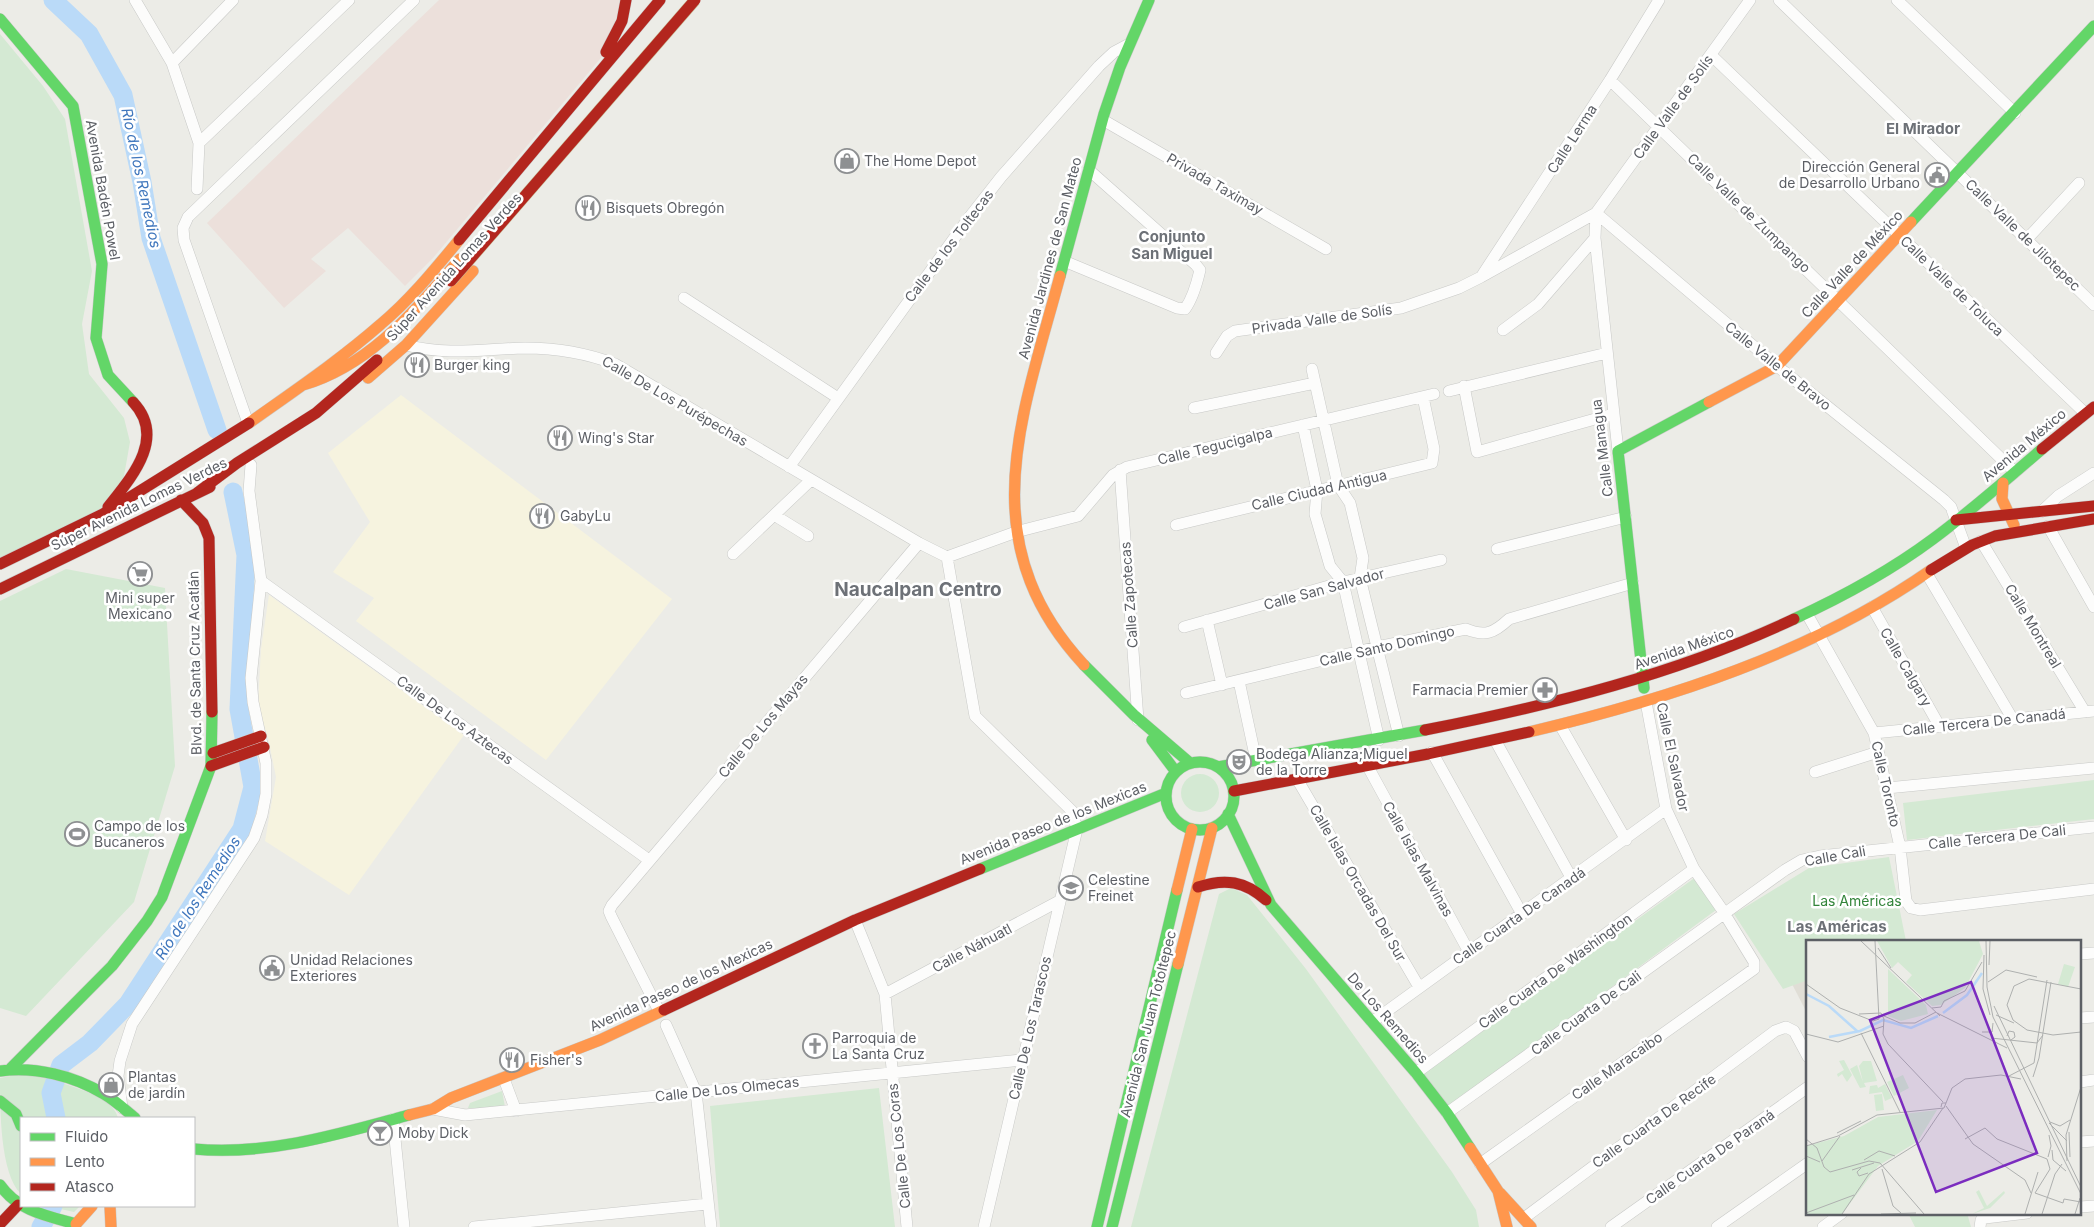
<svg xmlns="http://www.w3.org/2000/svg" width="2094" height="1227" font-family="Inter,sans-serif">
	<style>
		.commercial { fill: #f6f3df }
		.education { fill: #e0ded6 }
		.medical { fill: #ece0db }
		.green { fill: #d4e9d3 }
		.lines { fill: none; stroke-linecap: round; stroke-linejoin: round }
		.river { stroke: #badaf8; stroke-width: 19 }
		.street-casing { stroke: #c8c9c7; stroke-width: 12 }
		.fast-casing { stroke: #c9c9c8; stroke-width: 12 }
		.slow-casing { stroke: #c9c9c8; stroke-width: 12 }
		.jam-casing { stroke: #c9c9c8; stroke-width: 12 }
		.street { stroke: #fcfcfb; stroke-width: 11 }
		.fast { stroke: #63d668; stroke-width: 11 }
		.slow { stroke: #ff974d; stroke-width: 11 }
		.jam { stroke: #b3261e; stroke-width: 11 }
		.jam-bridge-casing { stroke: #c4b893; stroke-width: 12; stroke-linecap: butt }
		.jam-bridge { stroke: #b3261e; stroke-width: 11 }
		.labels { text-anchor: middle; stroke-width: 5; stroke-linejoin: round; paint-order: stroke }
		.street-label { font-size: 14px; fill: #5c5f65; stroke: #fff }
		.poi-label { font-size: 14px; fill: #5c5f65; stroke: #fff; text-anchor: start }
		.park-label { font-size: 14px; fill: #33853b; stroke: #fff }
		.neighbourhood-label { font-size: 15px; font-weight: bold; fill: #6d7177; stroke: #fff }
		.water-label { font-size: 15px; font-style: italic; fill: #4077bd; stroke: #fff }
		.district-label { font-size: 19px; font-weight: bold; fill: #6d7177; stroke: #fff }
		.inset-river { fill: none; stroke: #badaf8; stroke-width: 2.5 }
		.inset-road { fill: none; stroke: #aeb0af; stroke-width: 1 }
		.view { fill: #7b2cbf; fill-opacity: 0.15; stroke: #7b2cbf; stroke-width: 2.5 }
		.inset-edge { fill: none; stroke: #5c5f65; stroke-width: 2.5 }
	</style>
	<rect width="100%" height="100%" fill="#ecece7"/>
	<path class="commercial" d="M401,395L672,599L546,760L356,621L374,598L333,572L370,522L328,453Z
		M269,595L464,735L349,895L265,841L276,777L268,738L258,706L261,649Z"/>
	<path class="education" d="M1808,979V1015L1792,984Z"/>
	<path class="medical" d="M439,0H622L605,53L433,258L405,286L348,228L311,259L326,271L284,308L207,223Z"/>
	<path class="green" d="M0,34L43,86L65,119L92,271L82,324L89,374L124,418L130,442L124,476L103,514L0,564Z
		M66,569L165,588L175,766L134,902L26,1016L0,1008V601Z
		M1181 793a19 19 0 1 1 38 0a19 19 0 1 1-38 0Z
		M2094,780V819L1907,840L1903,803Z
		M1889,857L1906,941H1808V980L1783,989L1734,914L1809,868Z
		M1700,874L1720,907L1448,1108L1422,1075Z
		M1231,888L1247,895L1306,969L1452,1172L1476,1210L1479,1227H1131L1219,894Z
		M27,1073C49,1080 114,1093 118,1118H21V1194C0,1174 0,1109 0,1078Z
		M879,1088L895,1227H720L710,1106Z
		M502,1091L505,1107L495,1110L468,1108L470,1103Z
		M47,1206H80L74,1212Z
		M1908,1213H1967L1971,1227H1915Z"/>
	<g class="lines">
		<path class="river" d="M53,0L89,34L123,95L142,182L151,238L217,430
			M56,1118L51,1093L61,1065L90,1043L128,1004L242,829L253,787L239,709L246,555L233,492
			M41,1227L53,1206"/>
		<defs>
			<path id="street" d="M135,0L172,63L199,143L197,189
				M1779,0L2094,305
				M1897,0L2015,113
				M1711,55L2085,413
				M172,63L233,0
				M1610,80L2015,472
				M1103,120L1326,249
				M199,143L349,0
				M1596,213L1777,366L1944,500L1951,507L1966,548
				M1596,213L1595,238L1618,451
				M2027,239L2079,183
				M1064,261L1177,308L1185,309C1193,298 1197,283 1200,270L1196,265L1089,170
				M1483,274L1610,80L1659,0
				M684,298L838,398
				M1503,330L1538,304L1595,238
				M406,345C447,356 483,349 525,348C556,348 586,353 615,364L919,543L947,557L1016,532L1078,516L1113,475L1127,467L1434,394
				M1216,353L1227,336L1235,331L1401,308L1459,288L1481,277L1596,213L1750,0
				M1312,369L1338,485L1350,503L1363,558L1360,578L1399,736
				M1464,386L1477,452L1613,414
				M1449,391L1607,353
				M1194,408L1315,383
				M248,423L184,240L183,228L188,217L414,0
				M1303,425L1317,490L1315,514L1330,566L1343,582L1379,740
				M789,467L968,219L1001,177L1099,66L1114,52L1129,44
				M1120,470L1138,720
				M2041,512L2058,496L2094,473
				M774,515L808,536
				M1176,525L1432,463L1434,449L1423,397
				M2048,526L2094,607
				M1981,541L2085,712
				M1497,549L1626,517
				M733,554L811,480
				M947,557L975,716L1072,811L1077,829L984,1227
				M1927,574L2012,718
				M261,581L649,860
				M1872,607L1940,727
				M1807,614L1874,733L1900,847L1906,901L1911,908L1920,910L2094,889
				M1207,620L1222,685
				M1184,627L1343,582L1441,560
				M1239,681L1256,760
				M1186,693L1377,647L1466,629C1485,637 1494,633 1509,619L1633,583
				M1560,725L1626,840
				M1874,733L2094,711
				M1495,740L1572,879
				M1432,752L1522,914
				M1367,765L1469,952
				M1815,772L1878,752
				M1297,779L1419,987
				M1887,788L2094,768
				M855,920L885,994L907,1227
				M2080,954L2094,953
				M885,994L1059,901
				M659,1011L611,916L609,911L612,905L919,543
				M2080,1018L2094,1017
				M1372,1022L1666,809
				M666,1025L696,1092L711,1227
				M1416,1073L1694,869
				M504,1079L516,1111
				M2080,1082L2094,1080
				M122,1108L118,1076L120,1061L132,1024L254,838L262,815L266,794V763L253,702L251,678L261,581L249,491L251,465
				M433,1109L465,1115L1022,1060
				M1447,1113L1785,870L1802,860L1820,856L2094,827
				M393,1119L404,1227
				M2080,1142L2094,1141
				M1480,1164L1754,969V962L1721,908L1694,869L1666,809L1646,702
				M2080,1207L2094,1206
				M1524,1218L1775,1031L1786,1027L1794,1031L1808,1057
				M474,1227L708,1204
				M1611,1227L1808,1087
				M1717,1227L1808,1163
				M1823,1227L1842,1213
				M1980,1227L1981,1220L1985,1218L2027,1213"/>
			<path id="fast" d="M0,19L73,106L102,264L96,338L108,375L133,402
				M1911,222L2094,26
				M1060,276L1104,114L1120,67L1149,0
				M1794,619C1842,597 1890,571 1933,539C1971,511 2006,480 2042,449
				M1084,665L1134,715L1190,763
				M1644,688L1618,451L1709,402
				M1152,740L1176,772
				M1166 796a34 34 0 1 1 68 0a34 34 0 1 1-68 0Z
				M1218,767L1425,730
				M1228,814L1271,905L1416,1073L1447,1113L1470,1148
				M980,869L1166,793
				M11,1068L112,966L147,921L162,897L211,766L212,712
				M0,1071C35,1066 74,1076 104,1094C116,1101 125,1110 135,1118
				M0,1101L16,1114L21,1126
				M194,1149C266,1156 340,1134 409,1115
				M0,1185C18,1211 47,1216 76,1224
				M1097,1227L1177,890
				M1112,1227L1178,964"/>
			<path id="slow" d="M1060,276C1022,417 970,542 1084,665
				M368,378L406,345L473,271
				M303,385C371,365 415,310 460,259
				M1709,402L1777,366L1911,222
				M249,423C294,391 340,360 381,324C410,300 435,269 459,240
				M2003,483L2002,499L2014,525
				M1529,732C1669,699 1812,653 1931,570
				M1177,890L1192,829
				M1178,964L1212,828
				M409,1115L433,1109L451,1098L600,1040L664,1010
				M1470,1148L1498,1191L1507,1227
				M1500,1193L1531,1227
				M110,1206L111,1227
				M76,1224L92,1206"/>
			<path id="jam" d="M606,52L622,21L626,0
				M459,240L660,0
				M2042,449L2094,407
				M197,493L237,463L316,413L377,360
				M181,500L203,523L209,538L212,712
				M108,507C131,478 167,438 133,402
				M1956,520L2094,506
				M0,564L103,514L249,423
				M1931,570L1972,545L1995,536L2094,519
				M0,589L210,487
				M1425,730C1552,705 1677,674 1794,619
				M213,753L261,736
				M211,766L264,747
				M1234,791L1428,754L1529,732
				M1198,887C1225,878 1245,881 1266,900
				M664,1010L855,920L980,869
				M0,1224L18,1205"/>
		</defs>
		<use href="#street" class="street-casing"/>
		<use href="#fast" class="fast-casing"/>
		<use href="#slow" class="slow-casing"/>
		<use href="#jam" class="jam-casing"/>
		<use href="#street" class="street"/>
		<use href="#fast" class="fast"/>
		<use href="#slow" class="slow"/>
		<use href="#jam" class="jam"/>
		<defs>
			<path id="jam-bridge" d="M451,281L695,0"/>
		</defs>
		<use href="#jam-bridge" class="jam-bridge-casing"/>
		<use href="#jam-bridge" class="jam-bridge"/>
	</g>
	<defs>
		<symbol id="shop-ring" viewBox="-11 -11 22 22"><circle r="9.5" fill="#fff" stroke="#8e9092" stroke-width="1.5"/><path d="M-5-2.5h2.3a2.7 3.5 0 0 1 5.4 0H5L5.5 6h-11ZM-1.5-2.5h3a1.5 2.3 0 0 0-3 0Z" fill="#8e9092"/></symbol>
		<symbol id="civic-ring" viewBox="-11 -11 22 22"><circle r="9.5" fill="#fff" stroke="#8e9092" stroke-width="1.5"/><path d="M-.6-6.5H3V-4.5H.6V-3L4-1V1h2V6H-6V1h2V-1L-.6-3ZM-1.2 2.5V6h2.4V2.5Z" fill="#8e9092"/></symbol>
		<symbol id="restaurant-ring" viewBox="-11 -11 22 22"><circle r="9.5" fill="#fff" stroke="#8e9092" stroke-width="1.5"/><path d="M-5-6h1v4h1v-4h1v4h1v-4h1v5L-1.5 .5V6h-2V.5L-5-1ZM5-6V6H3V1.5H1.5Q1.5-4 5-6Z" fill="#8e9092"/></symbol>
		<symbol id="supermarket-ring" viewBox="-11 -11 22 22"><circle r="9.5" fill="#fff" stroke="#8e9092" stroke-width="1.5"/><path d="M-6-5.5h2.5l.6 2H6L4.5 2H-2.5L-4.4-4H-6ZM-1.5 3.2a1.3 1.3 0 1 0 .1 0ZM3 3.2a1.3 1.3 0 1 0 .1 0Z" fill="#8e9092"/></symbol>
		<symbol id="pharmacy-ring" viewBox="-11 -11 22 22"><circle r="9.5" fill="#fff" stroke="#8e9092" stroke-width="1.5"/><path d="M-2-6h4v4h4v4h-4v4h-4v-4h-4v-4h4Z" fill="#8e9092"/></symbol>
		<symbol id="theatre-ring" viewBox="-11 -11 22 22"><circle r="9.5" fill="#fff" stroke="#8e9092" stroke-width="1.5"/><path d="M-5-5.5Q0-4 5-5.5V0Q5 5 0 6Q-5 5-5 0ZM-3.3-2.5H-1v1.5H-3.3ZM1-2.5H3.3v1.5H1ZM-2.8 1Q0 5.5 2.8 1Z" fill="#8e9092"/></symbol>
		<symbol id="stadium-ring" viewBox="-11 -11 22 22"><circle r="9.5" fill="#fff" stroke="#8e9092" stroke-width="1.5"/><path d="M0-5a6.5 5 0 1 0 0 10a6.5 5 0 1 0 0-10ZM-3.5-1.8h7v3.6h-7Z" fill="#8e9092"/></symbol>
		<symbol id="school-ring" viewBox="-11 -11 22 22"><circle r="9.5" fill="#fff" stroke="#8e9092" stroke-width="1.5"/><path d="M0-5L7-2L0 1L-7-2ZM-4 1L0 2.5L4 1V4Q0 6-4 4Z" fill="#8e9092"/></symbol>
		<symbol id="church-ring" viewBox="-11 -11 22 22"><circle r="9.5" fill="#fff" stroke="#8e9092" stroke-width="1.5"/><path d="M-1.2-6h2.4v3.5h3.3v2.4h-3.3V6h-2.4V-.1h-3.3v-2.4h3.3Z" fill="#8e9092"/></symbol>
		<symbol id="bar-ring" viewBox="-11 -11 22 22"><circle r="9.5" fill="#fff" stroke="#8e9092" stroke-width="1.5"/><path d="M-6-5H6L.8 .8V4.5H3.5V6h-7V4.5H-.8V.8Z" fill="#8e9092"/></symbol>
	</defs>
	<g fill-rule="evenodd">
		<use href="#shop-ring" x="833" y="147" width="28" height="28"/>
		<use href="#civic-ring" x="1923" y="161" width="28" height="28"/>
		<use href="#restaurant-ring" x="574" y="194" width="28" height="28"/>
		<use href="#restaurant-ring" x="403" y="351" width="28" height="28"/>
		<use href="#restaurant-ring" x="546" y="424" width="28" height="28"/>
		<use href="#restaurant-ring" x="528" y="502" width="28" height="28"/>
		<use href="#supermarket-ring" x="126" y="560" width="28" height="28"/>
		<use href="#pharmacy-ring" x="1531" y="676" width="28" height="28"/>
		<use href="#theatre-ring" x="1225" y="748" width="28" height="28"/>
		<use href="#stadium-ring" x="63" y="820" width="28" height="28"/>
		<use href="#school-ring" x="1057" y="874" width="28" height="28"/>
		<use href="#civic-ring" x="258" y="954" width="28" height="28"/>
		<use href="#church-ring" x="801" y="1032" width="28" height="28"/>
		<use href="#restaurant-ring" x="498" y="1046" width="28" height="28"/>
		<use href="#shop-ring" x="97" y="1071" width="28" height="28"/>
		<use href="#bar-ring" x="366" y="1119" width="28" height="28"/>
	</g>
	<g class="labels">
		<g class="street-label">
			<text transform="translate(1673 107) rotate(-54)" y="5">Calle Valle de Solís</text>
			<text transform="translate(1572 139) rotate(-57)" y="5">Calle Lerma</text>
			<text transform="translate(1215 184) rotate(30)" y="5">Privada Taximay</text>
			<text transform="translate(103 190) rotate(80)" y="5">Avenida Badén Powel</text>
			<text transform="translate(1749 213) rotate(44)" y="5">Calle Valle de Zumpango</text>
			<text transform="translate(2023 235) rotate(44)" y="5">Calle Valle de Jilotepec</text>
			<text transform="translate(949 246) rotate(-53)" y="5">Calle de los Toltecas</text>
			<text transform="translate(1050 258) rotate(-75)" y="5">Avenida Jardines de San Mateo</text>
			<text transform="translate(1852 264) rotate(-47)" y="5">Calle Valle de México</text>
			<text transform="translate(454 267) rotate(-48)" y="5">Súper Avenida Lomas Verdes</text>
			<text transform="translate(1952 286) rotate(44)" y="5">Calle Valle de Toluca</text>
			<text transform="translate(1322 319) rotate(-8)" y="5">Privada Valle de Solís</text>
			<text transform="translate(1778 366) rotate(39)" y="5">Calle Valle de Bravo</text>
			<text transform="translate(675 401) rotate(30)" y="5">Calle De Los Purépechas</text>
			<text transform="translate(2024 445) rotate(-40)" y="5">Avenida México</text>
			<text transform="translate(1215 446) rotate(-14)" y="5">Calle Tegucigalpa</text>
			<text transform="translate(1602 448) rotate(-97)" y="5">Calle Managua</text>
			<text transform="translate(1319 490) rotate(-13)" y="5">Calle Ciudad Antigua</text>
			<text transform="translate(139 504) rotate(-26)" y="5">Súper Avenida Lomas Verdes</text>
			<text transform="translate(1324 589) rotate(-15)" y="5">Calle San Salvador</text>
			<text transform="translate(1129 595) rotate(-94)" y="5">Calle Zapotecas</text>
			<text transform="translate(2033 626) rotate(59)" y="5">Calle Montreal</text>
			<text transform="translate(1387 646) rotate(-13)" y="5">Calle Santo Domingo</text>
			<text transform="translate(1684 648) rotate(-19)" y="5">Avenida México</text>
			<text transform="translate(195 663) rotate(-91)" y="5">Blvd. de Santa Cruz Acatlán</text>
			<text transform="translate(1906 667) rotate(60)" y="5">Calle Calgary</text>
			<text transform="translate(455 720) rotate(36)" y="5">Calle De Los Aztecas</text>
			<text transform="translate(1984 722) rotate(-6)" y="5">Calle Tercera De Canadá</text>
			<text transform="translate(763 726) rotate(-50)" y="5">Calle De Los Mayas</text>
			<text transform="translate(1673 757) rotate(78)" y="5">Calle El Salvador</text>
			<text transform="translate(1886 784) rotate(77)" y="5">Calle Toronto</text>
			<text transform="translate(1053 823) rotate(-22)" y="5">Avenida Paseo de los Mexicas</text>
			<text transform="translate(1997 837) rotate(-6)" y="5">Calle Tercera De Cali</text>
			<text transform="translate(1835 856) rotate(-10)" y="5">Calle Cali</text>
			<text transform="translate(1418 859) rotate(61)" y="5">Calle Islas Malvinas</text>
			<text transform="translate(1358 883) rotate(60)" y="5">Calle Islas Orcadas Del Sur</text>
			<text transform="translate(1519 916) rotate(-35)" y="5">Calle Cuarta De Canadá</text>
			<text transform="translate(972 948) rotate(-28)" y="5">Calle Náhuatl</text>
			<text transform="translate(1555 971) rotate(-36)" y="5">Calle Cuarta De Washington</text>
			<text transform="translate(681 985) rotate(-25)" y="5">Avenida Paseo de los Mexicas</text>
			<text transform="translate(1586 1013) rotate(-36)" y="5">Calle Cuarta De Cali</text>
			<text transform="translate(1388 1018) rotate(49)" y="5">De Los Remedios</text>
			<text transform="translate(1148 1024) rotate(-76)" y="5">Avenida San Juan Totoltepec</text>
			<text transform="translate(1030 1028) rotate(-77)" y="5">Calle De Los Tarascos</text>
			<text transform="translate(1617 1066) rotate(-35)" y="5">Calle Maracaibo</text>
			<text transform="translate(727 1089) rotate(-6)" y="5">Calle De Los Olmecas</text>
			<text transform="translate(1654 1121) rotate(-36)" y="5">Calle Cuarta De Recife</text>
			<text transform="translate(899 1146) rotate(-96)" y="5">Calle De Los Coras</text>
			<text transform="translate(1710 1157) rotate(-35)" y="5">Calle Cuarta De Paraná</text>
		</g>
		<g class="poi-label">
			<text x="864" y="166">The Home Depot</text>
			<text x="1920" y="172" text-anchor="end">Dirección General<tspan x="1920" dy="16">de Desarrollo Urbano</tspan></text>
			<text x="606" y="213">Bisquets Obregón</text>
			<text x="434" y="370">Burger king</text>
			<text x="578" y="443">Wing's Star</text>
			<text x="560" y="521">GabyLu</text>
			<text x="140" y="603" text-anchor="middle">Mini super<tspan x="140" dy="16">Mexicano</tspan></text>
			<text x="1528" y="695" text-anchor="end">Farmacia Premier</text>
			<text x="1256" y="759">Bodega Alianza;Miguel<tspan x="1256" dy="16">de la Torre</tspan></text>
			<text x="94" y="831">Campo de los<tspan x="94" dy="16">Bucaneros</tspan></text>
			<text x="1088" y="885">Celestine<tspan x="1088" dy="16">Freinet</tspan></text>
			<text x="290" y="965">Unidad Relaciones<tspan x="290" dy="16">Exteriores</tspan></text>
			<text x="832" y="1043">Parroquia de<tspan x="832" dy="16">La Santa Cruz</tspan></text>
			<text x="530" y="1065">Fisher's</text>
			<text x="128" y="1082">Plantas<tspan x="128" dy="16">de jardín</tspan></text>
			<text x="398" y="1138">Moby Dick</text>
		</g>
		<g class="park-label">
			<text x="1857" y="906">Las Américas</text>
		</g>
		<g class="neighbourhood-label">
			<text x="1923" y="134">El Mirador</text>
			<text x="1172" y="242">Conjunto<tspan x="1172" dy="17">San Miguel</tspan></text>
			<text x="1837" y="932">Las Américas</text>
		</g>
		<g class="water-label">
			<text transform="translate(141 178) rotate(78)" y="5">Río de los Remedios</text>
			<text transform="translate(198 898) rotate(-57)" y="5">Río de los Remedios</text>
		</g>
		<g class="district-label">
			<text x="918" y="596">Naucalpan Centro</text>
		</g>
	</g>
	<g transform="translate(1806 940)">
		<rect width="275" height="275" fill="#ecece7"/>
		<path d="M71,1H173L177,14L159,48L135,65L126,66L100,42L106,35L92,22L86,28ZM258,24L269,27L262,47L252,44ZM82,29L120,65L122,74L95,81L82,76ZM38,120L46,135L41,142L36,134L32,137L31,134L38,130L33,121ZM57,121H65L71,141L58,143L60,147L54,148L44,129L51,125L57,142L53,126ZM97,135L103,148L88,156L81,142ZM79,144L86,158L79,161L76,152L63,154L64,146L71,145L72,148ZM76,154L78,170L70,171L68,155ZM131,170L112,201L72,226L36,274H0V206L38,196L72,177ZM173,250L181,266L198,251L199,253L184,268L166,274L178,268L170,252Z" fill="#d4e9d3"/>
		<path class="inset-river" d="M0,54L23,66L51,91M137,73L161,55L176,33M23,97L54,91L77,80L105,88L132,76"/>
		<path class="inset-road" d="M55,1L134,76M180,1L181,47L187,77L275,254M72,8L85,28M178,15L177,49L184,75M183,25L184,1M182,42L200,30L231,37M0,44L34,68L67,81L73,79L69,1M275,49L223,39L208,46L201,65L207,80L221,90L247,95L275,92M188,66L275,247M126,68L135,67L138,61L159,51L176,22M75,73L78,79L77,94L82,104L137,162M131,73L201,108M53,74L75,73M190,75L208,83M78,76L94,83H109L130,72M176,92H186L187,83M55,93L94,172M0,94L32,102L78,86M201,96L203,91L208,92L209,97L205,100M185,98L231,103L237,95M228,123L241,40M203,136L228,123M227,137L233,118L245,42M140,163L146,148L159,139L195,135L215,139M140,166L167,204L219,240L225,253M244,182L254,186L264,180M243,183L261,201M263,192L264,217M31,193L55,181M0,199L11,208L18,227L24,232L63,221L74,223L118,274M159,199L179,188L191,199L241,219L244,229L229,253L257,263L258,259L275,262M0,206L32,196L71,175L138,168L140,163H136L135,167M246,210L247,220L260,231M0,216L14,222M242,217L245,206L243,195M58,220L73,211L89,216M16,221L34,196M261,221L260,195L275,147M55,228L51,232L53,236L62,233M76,229L87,266L95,273M46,230L68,223M0,273L48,255M36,274L63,234L114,202L137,168M75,274L110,273M219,274L232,232M236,274L249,234L256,224M269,274L274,258"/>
		<path class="view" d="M165,42L231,213L130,252L64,80Z"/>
		<rect width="275" height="275" class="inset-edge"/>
	</g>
	<rect x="20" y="1117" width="175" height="90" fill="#ffffff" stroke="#bebfc1"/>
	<rect x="30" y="1133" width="25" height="8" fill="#63d668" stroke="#bebfc1"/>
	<text x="65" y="1142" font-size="15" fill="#5c5f65">Fluido</text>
	<rect x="30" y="1158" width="25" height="8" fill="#ff974d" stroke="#bebfc1"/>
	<text x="65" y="1167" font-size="15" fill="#5c5f65">Lento</text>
	<rect x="30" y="1183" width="25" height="8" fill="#b3261e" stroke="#bebfc1"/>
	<text x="65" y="1192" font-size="15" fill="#5c5f65">Atasco</text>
</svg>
